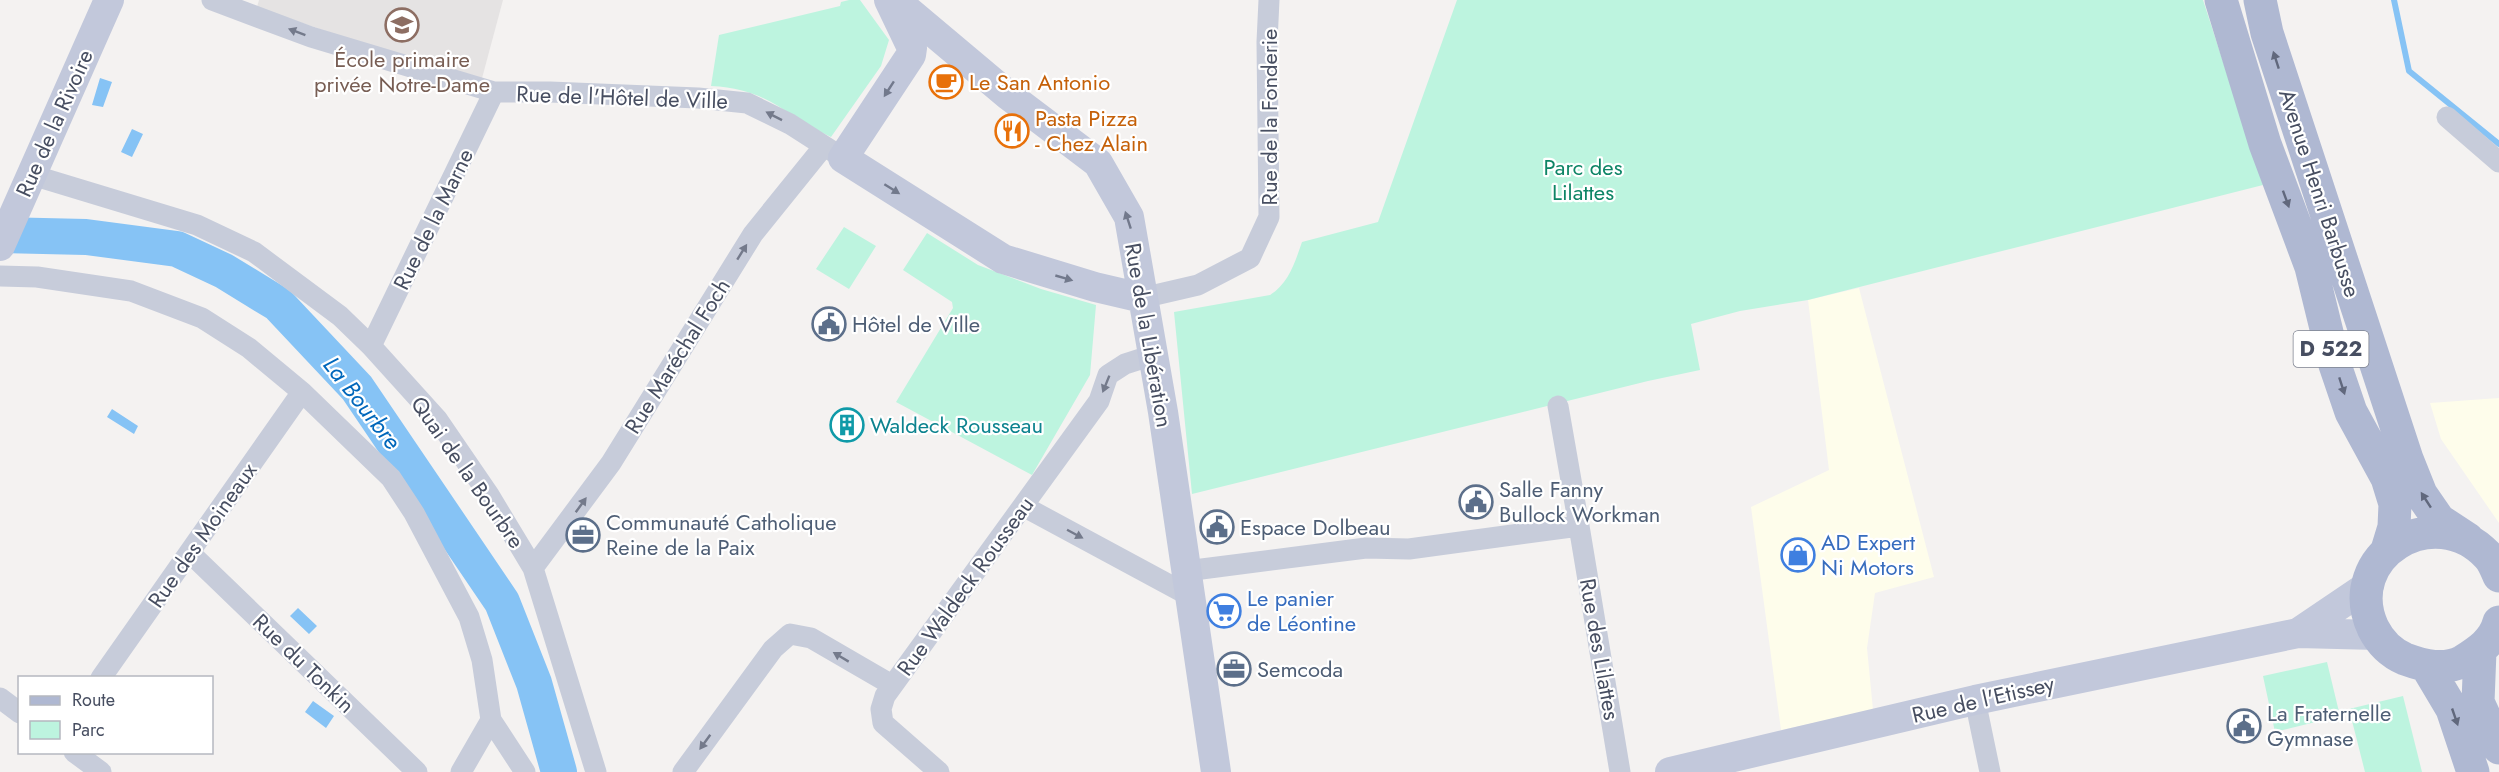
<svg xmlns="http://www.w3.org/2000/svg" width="2499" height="772" font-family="Jost,sans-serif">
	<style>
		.commercial { fill: #fefdeb }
		.education { fill: #e5e3e3 }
		.green { fill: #bdf4df }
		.water { fill: #86c3f5 }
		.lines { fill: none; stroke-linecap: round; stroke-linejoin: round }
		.stream { stroke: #86c3f5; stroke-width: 6 }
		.river { stroke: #86c3f5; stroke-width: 36 }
		.street { stroke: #c7ccda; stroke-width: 21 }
		.secondary { stroke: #c2c8db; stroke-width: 30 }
		.primary { stroke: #afb8d2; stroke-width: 33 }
		.oneway { fill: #747a8b }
		.oneway2 { fill: #61687d }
		.oneway3 { fill: #72798c }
		.labels { text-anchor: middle; stroke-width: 4.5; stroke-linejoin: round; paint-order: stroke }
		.shield { fill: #fff; stroke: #7e8390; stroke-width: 1.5 }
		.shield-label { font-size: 21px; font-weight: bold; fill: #474e61 }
		.education-label { font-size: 22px; fill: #785e54; stroke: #fff }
		.food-label { font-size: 22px; fill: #c56008; stroke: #fff; text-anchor: start }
		.street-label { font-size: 22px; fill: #474e61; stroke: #fff }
		.park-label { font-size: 22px; fill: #0e8566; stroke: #fff }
		.service-label { font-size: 22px; fill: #4e5e75; stroke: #fff; text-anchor: start }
		.culture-label { font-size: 22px; fill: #0d838f; stroke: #fff; text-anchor: start }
		.shop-label { font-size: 22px; fill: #366cbe; stroke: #fff; text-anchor: start }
		.water-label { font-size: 24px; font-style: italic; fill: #0067bb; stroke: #fff }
	</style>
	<rect width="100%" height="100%" fill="#f4f2f1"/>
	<path class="commercial" d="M1859,288L1934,577L1875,593L1867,648L1873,710L1781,730L1751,507L1829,470L1808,300Z
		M2499,398V523L2441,439L2430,403Z"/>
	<path class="education" d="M259,0H503L481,82L359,43L257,7Z"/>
	<path class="green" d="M849,0H860L889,40L881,66L831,137C783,115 770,89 711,86L719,35L840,6L841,2Z
		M1457,0H2203L2263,185L1808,300L1740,311L1691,324L1700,370L1648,381L1192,494L1174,312L1270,295C1289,283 1295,262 1302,242L1378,222Z
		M844,227L876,246L849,289L816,269Z
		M927,233L978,265L1041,289L1096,305L1090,375L1032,475L896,402L953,308L952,302L903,270Z
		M2327,662L2340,716L2275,732L2263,676Z
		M2403,696L2422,772H2365L2349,709Z"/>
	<path class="water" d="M100,78L112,82L103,107L92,105Z
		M132,129L143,134L132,157L121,152Z
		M112,409L138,426L134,434L107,417Z
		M298,608L317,626L309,634L290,616Z
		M313,701L334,716L326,728L305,712Z"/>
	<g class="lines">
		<path class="stream" d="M2394,0L2409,71L2499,144"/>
		<path class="river" d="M0,235L86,237L177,249L224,271L278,304L357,388L502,602L534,683L559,772"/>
		<path class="street" d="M212,0L311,37L494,92H550L698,98L747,103L790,124L843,158
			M2447,117L2499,162
			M32,175L197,225L254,252L340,316L371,346L437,419L489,495L533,568L596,772
			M0,276L37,277L131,291L202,318L249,348L302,392L391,478L414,513L469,617L482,660L491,720L525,772
			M1142,298L1198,285L1250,258L1269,217L1267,42L1269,0
			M371,346L494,92
			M1023,506L1188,595
			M1579,526L1620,772
			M190,553L417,772
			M533,568L611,463L753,234L824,146
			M1186,571L1366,548L1409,549L1579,526L1558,406
			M101,678L302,392
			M0,698L20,713
			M1975,700L1990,772
			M74,752L101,772
			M461,772L491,720
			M683,772L773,649L790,634L811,638L892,685
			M939,772L883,723L881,709L885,696L1099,401L1108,375L1125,364L1153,355"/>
		<path class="secondary" d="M889,0L912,48L911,55L843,158L1003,259L1095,287L1142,298
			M895,0L1008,95L1098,163L1129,217L1163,412L1216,772
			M0,246L109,0
			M2298,633L2369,585
			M1670,772L1975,700L2298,633L2377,635"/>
		<path class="primary" d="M2221,0L2265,144L2311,267L2335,365L2351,412L2387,478L2395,504L2394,527L2387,550
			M2260,0L2267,33L2407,459L2421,494L2439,520L2468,539
			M2499,576C2496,569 2493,561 2488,556C2434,498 2340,556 2373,628C2380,642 2391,653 2405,659C2424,666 2444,671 2463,661C2479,651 2494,641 2499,622
			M2480,651L2478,702L2499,748
			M2427,667L2452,709L2473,772"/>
	</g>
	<defs><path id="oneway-solid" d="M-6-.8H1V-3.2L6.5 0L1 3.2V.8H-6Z" transform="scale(1.5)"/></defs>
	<g class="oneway">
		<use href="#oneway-solid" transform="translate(297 32) rotate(-159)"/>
		<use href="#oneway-solid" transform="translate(774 116) rotate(-153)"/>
		<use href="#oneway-solid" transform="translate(742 252) rotate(-58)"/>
		<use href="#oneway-solid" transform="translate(1106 384) rotate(112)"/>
		<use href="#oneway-solid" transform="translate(581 505) rotate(-54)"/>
		<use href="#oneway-solid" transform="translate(1075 534) rotate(28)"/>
		<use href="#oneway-solid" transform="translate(841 657) rotate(-149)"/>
		<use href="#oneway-solid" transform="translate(705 742) rotate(126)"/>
	</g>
	<g class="oneway2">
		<use href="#oneway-solid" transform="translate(2276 60) rotate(-108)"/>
		<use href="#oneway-solid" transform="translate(2286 199) rotate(70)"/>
		<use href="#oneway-solid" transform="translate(2342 386) rotate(72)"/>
		<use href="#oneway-solid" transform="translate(2426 500) rotate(-123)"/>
		<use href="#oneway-solid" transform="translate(2455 717) rotate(71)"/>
	</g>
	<g class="oneway3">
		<use href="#oneway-solid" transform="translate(889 89) rotate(123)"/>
		<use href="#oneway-solid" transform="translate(892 189) rotate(32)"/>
		<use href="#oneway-solid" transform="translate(1128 220) rotate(-108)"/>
		<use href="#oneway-solid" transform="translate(1064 278) rotate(16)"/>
	</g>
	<defs>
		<symbol id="school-ring" viewBox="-11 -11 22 22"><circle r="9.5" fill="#fff" stroke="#8d6e63" stroke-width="1.5"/><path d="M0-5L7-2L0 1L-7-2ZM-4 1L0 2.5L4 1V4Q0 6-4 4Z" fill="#8d6e63"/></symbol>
		<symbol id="cafe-ring" viewBox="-11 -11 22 22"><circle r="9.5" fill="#fff" stroke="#e8710a" stroke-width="1.5"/><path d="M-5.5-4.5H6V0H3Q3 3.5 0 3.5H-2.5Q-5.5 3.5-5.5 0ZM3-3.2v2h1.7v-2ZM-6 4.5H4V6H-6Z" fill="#e8710a"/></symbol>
		<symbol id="restaurant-ring" viewBox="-11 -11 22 22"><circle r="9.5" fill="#fff" stroke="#e8710a" stroke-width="1.5"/><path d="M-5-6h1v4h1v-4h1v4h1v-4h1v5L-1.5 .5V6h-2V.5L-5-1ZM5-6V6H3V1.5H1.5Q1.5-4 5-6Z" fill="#e8710a"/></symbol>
		<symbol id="civic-ring" viewBox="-11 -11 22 22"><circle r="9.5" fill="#fff" stroke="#5c6f8a" stroke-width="1.5"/><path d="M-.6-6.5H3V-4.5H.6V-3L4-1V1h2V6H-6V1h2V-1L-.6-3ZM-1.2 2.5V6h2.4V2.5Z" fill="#5c6f8a"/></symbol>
		<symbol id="building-ring" viewBox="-11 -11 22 22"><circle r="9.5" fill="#fff" stroke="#0f9aa8" stroke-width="1.5"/><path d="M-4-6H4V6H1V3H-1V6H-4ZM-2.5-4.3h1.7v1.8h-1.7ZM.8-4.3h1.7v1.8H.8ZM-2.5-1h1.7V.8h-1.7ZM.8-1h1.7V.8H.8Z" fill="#0f9aa8"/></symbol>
		<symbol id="office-ring" viewBox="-11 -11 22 22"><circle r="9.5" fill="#fff" stroke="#5c6f8a" stroke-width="1.5"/><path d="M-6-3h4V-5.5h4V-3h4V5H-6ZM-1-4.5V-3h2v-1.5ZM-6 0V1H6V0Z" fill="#5c6f8a"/></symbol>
		<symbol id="shop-ring" viewBox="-11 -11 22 22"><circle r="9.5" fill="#fff" stroke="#3f7fe0" stroke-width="1.5"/><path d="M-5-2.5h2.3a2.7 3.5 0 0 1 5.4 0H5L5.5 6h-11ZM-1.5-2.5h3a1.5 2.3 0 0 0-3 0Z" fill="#3f7fe0"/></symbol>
		<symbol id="supermarket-ring" viewBox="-11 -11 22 22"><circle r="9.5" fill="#fff" stroke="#3f7fe0" stroke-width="1.5"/><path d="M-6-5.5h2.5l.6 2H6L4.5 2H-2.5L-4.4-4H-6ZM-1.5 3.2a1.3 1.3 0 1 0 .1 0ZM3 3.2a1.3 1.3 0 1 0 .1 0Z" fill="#3f7fe0"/></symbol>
	</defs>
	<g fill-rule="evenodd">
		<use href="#school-ring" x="383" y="6" width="38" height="38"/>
		<use href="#cafe-ring" x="927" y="63" width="38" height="38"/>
		<use href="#restaurant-ring" x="993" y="112" width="38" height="38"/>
		<use href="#civic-ring" x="810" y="305" width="38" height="38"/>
		<use href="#building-ring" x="828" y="406" width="38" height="38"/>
		<use href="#civic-ring" x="1457" y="483" width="38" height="38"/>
		<use href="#civic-ring" x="1198" y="508" width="38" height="38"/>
		<use href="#office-ring" x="564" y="516" width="38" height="38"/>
		<use href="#shop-ring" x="1779" y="536" width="38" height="38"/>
		<use href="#supermarket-ring" x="1205" y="592" width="38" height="38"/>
		<use href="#office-ring" x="1215" y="650" width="38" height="38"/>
		<use href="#civic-ring" x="2225" y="707" width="38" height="38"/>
	</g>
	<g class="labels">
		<rect class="shield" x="2293.5" y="331" width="75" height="36" rx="4.5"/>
		<g class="shield-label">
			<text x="2331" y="356">D 522</text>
		</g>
		<g class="education-label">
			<text x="402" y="67">École primaire<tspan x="402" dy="25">privée Notre-Dame</tspan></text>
		</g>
		<g class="food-label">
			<text x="969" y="90">Le San Antonio</text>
			<text x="1035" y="126">Pasta Pizza<tspan x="1035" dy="25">- Chez Alain</tspan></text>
		</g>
		<g class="street-label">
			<text transform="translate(622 97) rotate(2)" y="8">Rue de l'Hôtel de Ville</text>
			<text transform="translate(1269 117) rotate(-90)" y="8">Rue de la Fonderie</text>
			<text transform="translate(54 123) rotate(-66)" y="8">Rue de la Rivoire</text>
			<text transform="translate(2320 193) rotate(72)" y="8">Avenue Henri Barbusse</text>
			<text transform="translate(433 219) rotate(-64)" y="8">Rue de la Marne</text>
			<text transform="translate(1149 335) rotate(80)" y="8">Rue de la Libération</text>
			<text transform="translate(677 356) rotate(-58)" y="8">Rue Maréchal Foch</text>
			<text transform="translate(468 472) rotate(55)" y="8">Quai de la Bourbre</text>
			<text transform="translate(202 535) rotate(-55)" y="8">Rue des Moineaux</text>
			<text transform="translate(965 586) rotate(-54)" y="8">Rue Waldeck Rousseau</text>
			<text transform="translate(1600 649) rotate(80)" y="8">Rue des Lilattes</text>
			<text transform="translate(304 663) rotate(44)" y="8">Rue du Tonkin</text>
			<text transform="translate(1983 699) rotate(-13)" y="8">Rue de l'Etissey</text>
		</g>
		<g class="park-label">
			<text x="1583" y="175">Parc des<tspan x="1583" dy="25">Lilattes</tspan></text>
		</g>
		<g class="service-label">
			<text x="852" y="332">Hôtel de Ville</text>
			<text x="1499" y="497">Salle Fanny<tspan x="1499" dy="25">Bullock Workman</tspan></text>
			<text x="606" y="530">Communauté Catholique<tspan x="606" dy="25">Reine de la Paix</tspan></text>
			<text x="1240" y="535">Espace Dolbeau</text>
			<text x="1257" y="677">Semcoda</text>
			<text x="2267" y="721">La Fraternelle<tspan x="2267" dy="25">Gymnase</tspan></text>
		</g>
		<g class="culture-label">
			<text x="870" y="433">Waldeck Rousseau</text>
		</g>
		<g class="shop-label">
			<text x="1821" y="550">AD Expert<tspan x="1821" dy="25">Ni Motors</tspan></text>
			<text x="1247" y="606">Le panier<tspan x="1247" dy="25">de Léontine</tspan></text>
		</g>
		<g class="water-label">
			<text transform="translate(362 403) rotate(52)" y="8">La Bourbre</text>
		</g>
	</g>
	<rect x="18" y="676" width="195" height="78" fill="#ffffff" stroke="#b5b8c0" stroke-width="1.5"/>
	<rect x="30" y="696" width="30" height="9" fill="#afb8d2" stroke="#b5b8c0" stroke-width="1.5"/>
	<text x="72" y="706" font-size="18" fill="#474e61">Route</text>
	<rect x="30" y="721" width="30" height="18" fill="#bdf4df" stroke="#b5b8c0" stroke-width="1.5"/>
	<text x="72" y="736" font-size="18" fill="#474e61">Parc</text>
</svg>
